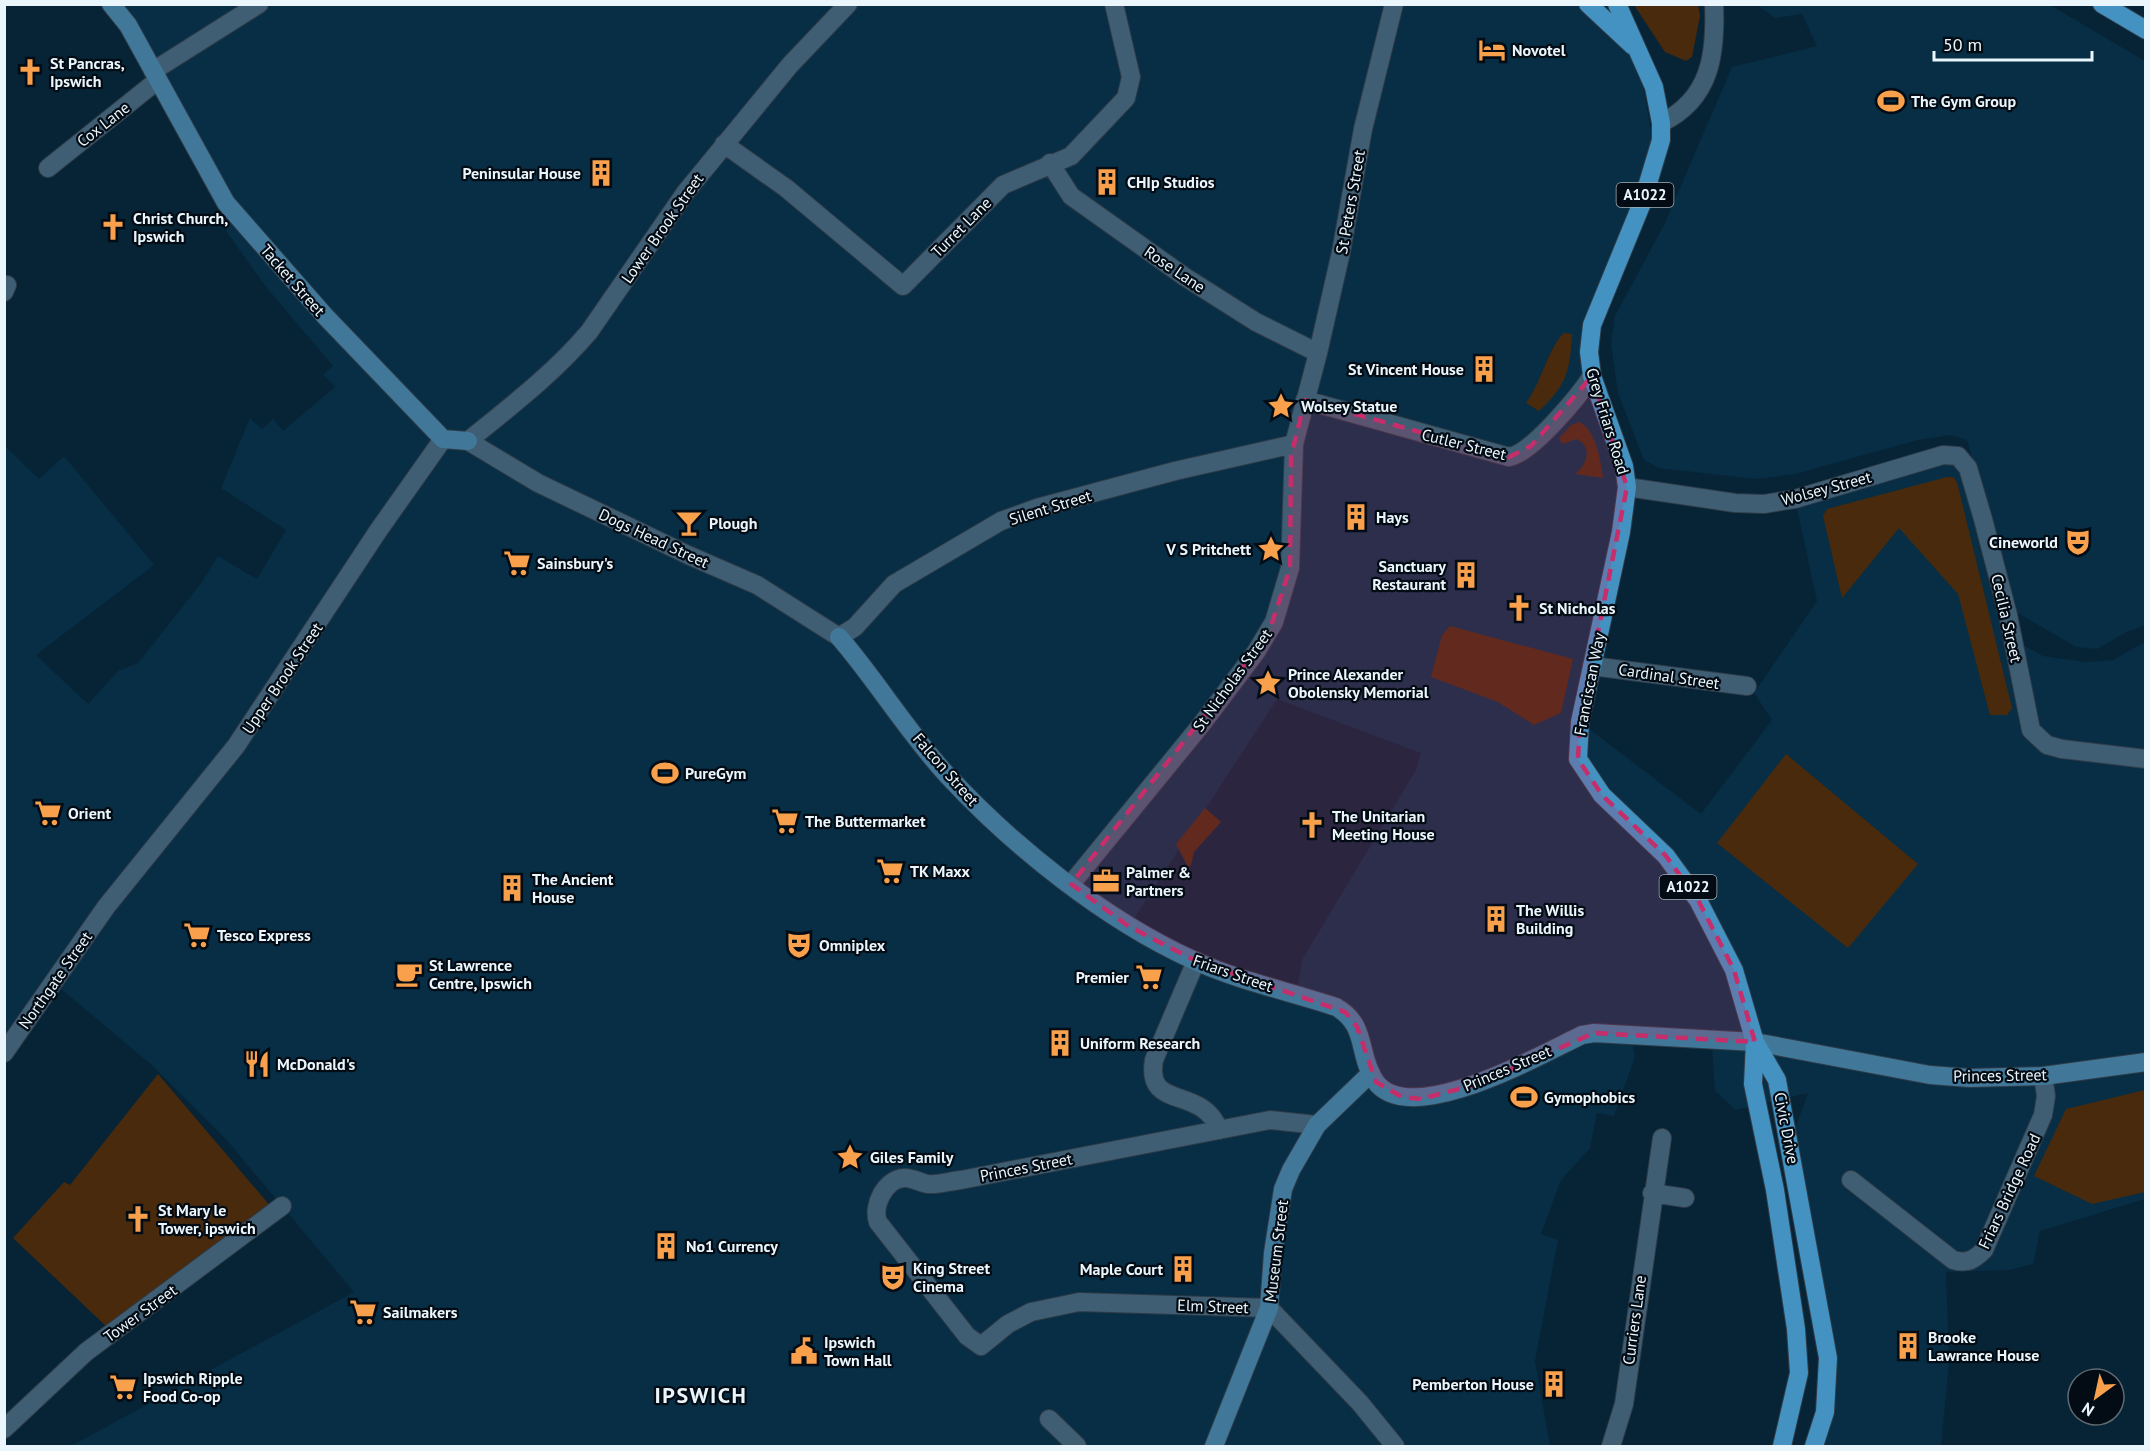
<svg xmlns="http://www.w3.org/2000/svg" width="2150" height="1451" font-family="'PT Sans',sans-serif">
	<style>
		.built { fill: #072e45; fill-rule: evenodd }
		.green { fill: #492a0c }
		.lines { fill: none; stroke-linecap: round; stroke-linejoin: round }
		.street-casing { stroke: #2f3b47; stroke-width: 20 }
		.secondary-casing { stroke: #2f3b47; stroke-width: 20 }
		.primary-casing { stroke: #2f3b47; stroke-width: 20 }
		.street { stroke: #3f5e73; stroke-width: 18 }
		.secondary { stroke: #41789a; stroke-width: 18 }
		.primary { stroke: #4392c2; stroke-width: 18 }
		.marked { fill: #c62e6b; fill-opacity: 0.2; stroke: #c62e6b; stroke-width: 4.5; stroke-dasharray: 12 8; stroke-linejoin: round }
		.labels { text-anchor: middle; stroke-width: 4.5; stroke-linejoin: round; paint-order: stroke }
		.shield { fill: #030c14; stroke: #a5afb6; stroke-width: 1.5 }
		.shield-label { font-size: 15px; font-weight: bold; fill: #eaf5fc }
		.poi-label { font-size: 16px; font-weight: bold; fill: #eaf5fc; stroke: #030c14; text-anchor: start }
		.street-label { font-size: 16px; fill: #eaf5fc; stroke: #030c14 }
		.district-label { font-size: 22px; font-weight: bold; letter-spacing: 1.5px; fill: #eaf5fc; stroke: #030c14 }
	</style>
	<rect width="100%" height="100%" fill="#062436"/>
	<path class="built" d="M111,5H1594L1637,49L1656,162L1590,338L1624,466L1580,722L1701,814L1772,720L1754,693L1817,601L1795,499L1958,456L2014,640L2043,656L2086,662L2113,660L2145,642V1199L2040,1231L2033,1264L2009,1270L1946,1272L1949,1363L1941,1446H1814L1828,1358L1790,1143L1808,1093L1736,1110L1715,1091L1711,1028L1676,1036L1631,1034L1635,1057L1614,1116L1597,1113L1590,1148L1561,1180L1541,1234L1558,1240L1535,1361L1550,1446H71L354,1292L225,1138L154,1067L54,983L5,1052L4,445L39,479L64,456L154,565L36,655L88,704L118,671L138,663L202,582L218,556L257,579L286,530L221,488L250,418L262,429L273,419L283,431L335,387L323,374L333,366L266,287L226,231L231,210ZM1277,699L1421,753L1416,770L1302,960L1297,993L1129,926Z
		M1757,5H2050L2145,61V625L2125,633L2097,649L2076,647L2018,613L1967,440L1951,435L1918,440L1795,474L1756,479L1659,468L1644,460L1618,393L1611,343L1615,316L1664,225L1732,67L1817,46L1802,14L1775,18Z"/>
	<path class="green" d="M1634,5H1698L1700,16L1692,57L1686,61L1665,52Z
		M1563,333L1572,334C1570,371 1567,385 1539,411L1526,403C1542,381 1546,354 1563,333Z
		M1580,422C1596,431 1601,461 1603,478L1575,474C1587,464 1593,448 1577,439L1562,444L1559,438L1571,425Z
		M1947,477H1953L1957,482L2012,708L2007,715H1990L1958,594L1899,528L1842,598L1823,516L1827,509Z
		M1450,626L1573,659L1561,713L1534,725L1498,702L1431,677L1442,635Z
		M1786,754L1918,864L1848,948L1717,843Z
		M1205,808L1221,822L1194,852L1191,865L1188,867L1176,844Z
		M158,1074L272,1208L108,1328L13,1238L64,1182L70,1185Z
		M2145,1090V1192L2092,1204L2034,1176L2066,1109Z"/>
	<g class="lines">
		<defs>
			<path id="street" d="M848,4L790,65L685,193L589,332C553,374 511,406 468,441L538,483L688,555L757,585L839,637L855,627L894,584L1001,521L1037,508L1175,471L1294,444
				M153,71L259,4
				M1661,123C1711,99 1716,54 1714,4
				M724,144L786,188L903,286L1003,185L1071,156L1126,98L1131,77L1114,4
				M1050,163L1071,196L1185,277L1256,322L1318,353
				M48,168L158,80
				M4,292L7,285
				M1305,400L1509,457C1531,454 1579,396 1592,376
				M1627,487L1735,503L1764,504L1795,499L1943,455L1958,456L1968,468L1983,519L2008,615L2031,730L2047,745L2062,749L2146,759
				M1592,666L1747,686
				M1071,884L1201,725L1256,652L1274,622L1290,568L1294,444L1318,353L1341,252L1363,129L1394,4
				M1196,961L1154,1060C1145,1112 1202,1084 1219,1130
				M4,1053L106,907L236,746L378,531L443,439
				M1317,1125L1270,1120L961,1180C950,1181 939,1185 928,1184C920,1183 912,1177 904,1178C885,1179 872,1206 878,1222L967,1336L981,1346L1008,1324L1031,1312L1079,1302L1269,1308L1360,1403L1395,1446
				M1851,1180L1953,1260C1967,1264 1974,1260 1984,1250L2043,1115L2046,1096L2043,1076
				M1652,1193L1685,1198
				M1049,1419L1077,1446
				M4,1429L86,1352L282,1206
				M1611,1446L1624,1404L1662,1138"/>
			<path id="secondary" d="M111,4L128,25L226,203L325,316L443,439L468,441
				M839,637C877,681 908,733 948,776C1014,847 1105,920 1193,960C1239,981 1288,991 1336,1007C1368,1025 1357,1054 1375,1081C1409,1130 1542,1054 1582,1035L1594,1033L1755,1042L1930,1075L1970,1078L2043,1076L2146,1062
				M1214,1446L1269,1308L1273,1253L1283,1189L1291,1170L1317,1125L1371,1073"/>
			<path id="primary" d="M1588,4L1633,46
				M1617,4L1654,87L1661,123V140L1642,203L1592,325L1589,352L1592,376L1624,466L1627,487L1621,532L1580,722L1578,759L1602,795L1666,856L1698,900L1734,970L1755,1042L1777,1080L1828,1358L1825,1412L1814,1446
				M2102,4L2146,30
				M1755,1042L1753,1084L1775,1190L1796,1329L1799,1373L1782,1446"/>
		</defs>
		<use href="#street" class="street-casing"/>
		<use href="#secondary" class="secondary-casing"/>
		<use href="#primary" class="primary-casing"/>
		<use href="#street" class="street"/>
		<use href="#secondary" class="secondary"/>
		<use href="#primary" class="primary"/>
	</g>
	<path class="marked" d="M1592,376L1627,487L1580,722L1578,759L1602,795L1666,856L1698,900L1734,970L1755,1042L1594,1033L1478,1084L1421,1099L1402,1097L1376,1082L1357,1027L1345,1012L1196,961L1128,926L1071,884L1268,635L1290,568L1291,456L1305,400L1509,457L1531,446Z"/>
	<defs>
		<symbol id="hotel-bare" viewBox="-9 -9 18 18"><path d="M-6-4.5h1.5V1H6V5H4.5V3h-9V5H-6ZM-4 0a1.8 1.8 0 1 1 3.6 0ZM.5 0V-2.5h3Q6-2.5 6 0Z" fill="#f9a04c" stroke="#030c14" stroke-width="2.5" paint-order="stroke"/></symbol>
		<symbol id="church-bare" viewBox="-9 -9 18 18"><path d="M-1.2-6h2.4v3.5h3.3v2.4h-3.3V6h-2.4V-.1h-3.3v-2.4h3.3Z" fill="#f9a04c" stroke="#030c14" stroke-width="2.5" paint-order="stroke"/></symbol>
		<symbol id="stadium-bare" viewBox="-9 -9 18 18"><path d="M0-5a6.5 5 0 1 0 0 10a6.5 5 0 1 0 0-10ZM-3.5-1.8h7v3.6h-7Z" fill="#f9a04c" stroke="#030c14" stroke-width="2.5" paint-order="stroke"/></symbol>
		<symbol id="building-bare" viewBox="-9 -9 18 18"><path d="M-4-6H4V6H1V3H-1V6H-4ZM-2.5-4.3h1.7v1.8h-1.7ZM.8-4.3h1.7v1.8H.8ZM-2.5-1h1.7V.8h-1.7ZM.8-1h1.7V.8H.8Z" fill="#f9a04c" stroke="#030c14" stroke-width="2.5" paint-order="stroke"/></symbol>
		<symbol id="sight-bare" viewBox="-9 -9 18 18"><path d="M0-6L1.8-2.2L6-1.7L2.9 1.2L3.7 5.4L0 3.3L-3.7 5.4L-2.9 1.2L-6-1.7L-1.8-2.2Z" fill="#f9a04c" stroke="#030c14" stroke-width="2.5" paint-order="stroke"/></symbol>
		<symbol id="bar-bare" viewBox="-9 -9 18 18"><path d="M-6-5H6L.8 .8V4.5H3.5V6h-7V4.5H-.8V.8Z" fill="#f9a04c" stroke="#030c14" stroke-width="2.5" paint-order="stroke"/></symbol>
		<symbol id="theatre-bare" viewBox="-9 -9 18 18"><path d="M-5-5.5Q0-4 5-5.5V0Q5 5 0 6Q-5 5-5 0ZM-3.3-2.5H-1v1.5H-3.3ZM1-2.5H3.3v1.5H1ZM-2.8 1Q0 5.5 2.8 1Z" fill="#f9a04c" stroke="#030c14" stroke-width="2.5" paint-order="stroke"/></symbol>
		<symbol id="supermarket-bare" viewBox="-9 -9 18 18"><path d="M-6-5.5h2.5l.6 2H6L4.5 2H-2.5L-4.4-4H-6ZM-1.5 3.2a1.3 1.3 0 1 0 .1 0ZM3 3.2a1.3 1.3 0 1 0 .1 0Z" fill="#f9a04c" stroke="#030c14" stroke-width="2.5" paint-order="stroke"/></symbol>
		<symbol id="office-bare" viewBox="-9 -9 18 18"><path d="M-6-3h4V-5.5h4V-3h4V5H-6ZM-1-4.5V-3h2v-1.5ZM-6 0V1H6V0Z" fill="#f9a04c" stroke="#030c14" stroke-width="2.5" paint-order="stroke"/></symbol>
		<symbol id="cafe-bare" viewBox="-9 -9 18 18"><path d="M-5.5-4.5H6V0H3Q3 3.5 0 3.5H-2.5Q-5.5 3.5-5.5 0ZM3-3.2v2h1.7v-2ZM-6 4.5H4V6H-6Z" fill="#f9a04c" stroke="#030c14" stroke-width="2.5" paint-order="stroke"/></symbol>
		<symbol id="restaurant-bare" viewBox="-9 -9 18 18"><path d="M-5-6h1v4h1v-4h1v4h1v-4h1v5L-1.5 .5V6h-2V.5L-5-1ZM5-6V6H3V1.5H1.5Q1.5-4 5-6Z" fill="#f9a04c" stroke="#030c14" stroke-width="2.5" paint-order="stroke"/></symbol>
		<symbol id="civic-bare" viewBox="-9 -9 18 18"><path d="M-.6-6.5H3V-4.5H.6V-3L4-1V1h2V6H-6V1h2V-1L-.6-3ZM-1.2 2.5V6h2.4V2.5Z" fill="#f9a04c" stroke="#030c14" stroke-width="2.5" paint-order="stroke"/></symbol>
	</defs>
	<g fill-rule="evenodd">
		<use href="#hotel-bare" x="1473" y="31" width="38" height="38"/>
		<use href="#church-bare" x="11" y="53" width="38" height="38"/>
		<use href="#stadium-bare" x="1872" y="82" width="38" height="38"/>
		<use href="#building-bare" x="582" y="154" width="38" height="38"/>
		<use href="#building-bare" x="1088" y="163" width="38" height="38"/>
		<use href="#church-bare" x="94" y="208" width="38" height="38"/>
		<use href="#building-bare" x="1465" y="350" width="38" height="38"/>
		<use href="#sight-bare" x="1262" y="387" width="38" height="38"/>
		<use href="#building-bare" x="1337" y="498" width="38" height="38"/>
		<use href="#bar-bare" x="670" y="504" width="38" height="38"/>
		<use href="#theatre-bare" x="2059" y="523" width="38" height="38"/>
		<use href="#sight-bare" x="1252" y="530" width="38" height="38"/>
		<use href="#supermarket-bare" x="498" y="544" width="38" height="38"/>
		<use href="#building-bare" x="1447" y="556" width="38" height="38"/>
		<use href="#church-bare" x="1500" y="589" width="38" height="38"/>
		<use href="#sight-bare" x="1249" y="664" width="38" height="38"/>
		<use href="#stadium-bare" x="646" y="754" width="38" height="38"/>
		<use href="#supermarket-bare" x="29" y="794" width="38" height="38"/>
		<use href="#supermarket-bare" x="766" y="802" width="38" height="38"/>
		<use href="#church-bare" x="1293" y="806" width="38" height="38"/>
		<use href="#supermarket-bare" x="871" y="852" width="38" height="38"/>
		<use href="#office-bare" x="1087" y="862" width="38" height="38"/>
		<use href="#building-bare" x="493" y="869" width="38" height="38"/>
		<use href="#building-bare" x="1477" y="900" width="38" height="38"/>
		<use href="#supermarket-bare" x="178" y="916" width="38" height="38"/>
		<use href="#theatre-bare" x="780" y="926" width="38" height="38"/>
		<use href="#cafe-bare" x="390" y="955" width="38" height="38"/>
		<use href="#supermarket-bare" x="1130" y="958" width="38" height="38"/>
		<use href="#building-bare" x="1041" y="1024" width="38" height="38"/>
		<use href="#restaurant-bare" x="238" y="1045" width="38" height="38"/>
		<use href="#stadium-bare" x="1505" y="1078" width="38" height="38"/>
		<use href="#sight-bare" x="831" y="1138" width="38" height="38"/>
		<use href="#church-bare" x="119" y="1200" width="38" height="38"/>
		<use href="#building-bare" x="647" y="1227" width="38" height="38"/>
		<use href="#building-bare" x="1164" y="1250" width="38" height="38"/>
		<use href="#theatre-bare" x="874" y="1258" width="38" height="38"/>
		<use href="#supermarket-bare" x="344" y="1293" width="38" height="38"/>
		<use href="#building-bare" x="1889" y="1327" width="38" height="38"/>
		<use href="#civic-bare" x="785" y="1332" width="38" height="38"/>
		<use href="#building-bare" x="1535" y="1365" width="38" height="38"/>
		<use href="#supermarket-bare" x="104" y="1368" width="38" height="38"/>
	</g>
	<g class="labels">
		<g class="shield">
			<rect x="1616.5" y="183" width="57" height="24" rx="4.5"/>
			<rect x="1659.5" y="875" width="57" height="24" rx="4.5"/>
		</g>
		<g class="shield-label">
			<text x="1645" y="200">A1022</text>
			<text x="1688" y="892">A1022</text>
		</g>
		<g class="poi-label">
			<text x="1512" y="56">Novotel</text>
			<text x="50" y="69">St Pancras,<tspan x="50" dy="18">Ipswich</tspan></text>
			<text x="1911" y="107">The Gym Group</text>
			<text x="581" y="179" text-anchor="end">Peninsular House</text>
			<text x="1127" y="188">CHIp Studios</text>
			<text x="133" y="224">Christ Church,<tspan x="133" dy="18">Ipswich</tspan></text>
			<text x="1464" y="375" text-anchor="end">St Vincent House</text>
			<text x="1301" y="412">Wolsey Statue</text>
			<text x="1376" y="523">Hays</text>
			<text x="709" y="529">Plough</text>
			<text x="2058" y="548" text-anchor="end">Cineworld</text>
			<text x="1251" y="555" text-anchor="end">V S Pritchett</text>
			<text x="537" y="569">Sainsbury's</text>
			<text x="1446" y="572" text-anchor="end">Sanctuary<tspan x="1446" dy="18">Restaurant</tspan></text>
			<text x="1539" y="614">St Nicholas</text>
			<text x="1288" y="680">Prince Alexander<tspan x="1288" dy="18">Obolensky Memorial</tspan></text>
			<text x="685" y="779">PureGym</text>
			<text x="68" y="819">Orient</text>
			<text x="1332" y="822">The Unitarian<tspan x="1332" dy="18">Meeting House</tspan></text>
			<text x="805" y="827">The Buttermarket</text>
			<text x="910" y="877">TK Maxx</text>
			<text x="1126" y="878">Palmer &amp;<tspan x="1126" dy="18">Partners</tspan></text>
			<text x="532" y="885">The Ancient<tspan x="532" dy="18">House</tspan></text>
			<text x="1516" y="916">The Willis<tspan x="1516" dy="18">Building</tspan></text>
			<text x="217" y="941">Tesco Express</text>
			<text x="819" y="951">Omniplex</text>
			<text x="429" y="971">St Lawrence<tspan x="429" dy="18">Centre, Ipswich</tspan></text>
			<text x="1129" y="983" text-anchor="end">Premier</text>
			<text x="1080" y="1049">Uniform Research</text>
			<text x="277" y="1070">McDonald's</text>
			<text x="1544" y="1103">Gymophobics</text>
			<text x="870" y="1163">Giles Family</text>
			<text x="158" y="1216">St Mary le<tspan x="158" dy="18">Tower, ipswich</tspan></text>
			<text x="686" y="1252">No1 Currency</text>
			<text x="913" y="1274">King Street<tspan x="913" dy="18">Cinema</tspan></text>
			<text x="1163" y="1275" text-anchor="end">Maple Court</text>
			<text x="383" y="1318">Sailmakers</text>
			<text x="1928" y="1343">Brooke<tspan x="1928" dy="18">Lawrance House</tspan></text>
			<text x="824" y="1348">Ipswich<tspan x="824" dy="18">Town Hall</tspan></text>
			<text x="143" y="1384">Ipswich Ripple<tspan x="143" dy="18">Food Co-op</tspan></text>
			<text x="1534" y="1390" text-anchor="end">Pemberton House</text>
		</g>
		<g class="street-label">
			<text transform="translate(103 124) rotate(-38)" y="6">Cox Lane</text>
			<text transform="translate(1350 202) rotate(-80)" y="6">St Peters Street</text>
			<text transform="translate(961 227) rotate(-45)" y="6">Turret Lane</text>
			<text transform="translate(662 228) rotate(-55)" y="6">Lower Brook Street</text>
			<text transform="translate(1175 269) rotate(34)" y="6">Rose Lane</text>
			<text transform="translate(293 280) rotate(49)" y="6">Tacket Street</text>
			<text transform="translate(1608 421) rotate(73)" y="6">Grey Friars Road</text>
			<text transform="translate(1464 444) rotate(14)" y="6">Cutler Street</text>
			<text transform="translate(1826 488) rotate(-15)" y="6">Wolsey Street</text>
			<text transform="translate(1050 507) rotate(-17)" y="6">Silent Street</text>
			<text transform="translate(654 538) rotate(25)" y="6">Dogs Head Street</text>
			<text transform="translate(2007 618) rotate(77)" y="6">Cecilia Street</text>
			<text transform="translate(1669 676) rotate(8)" y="6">Cardinal Street</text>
			<text transform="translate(282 678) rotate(-56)" y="6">Upper Brook Street</text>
			<text transform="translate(1232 680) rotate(-54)" y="6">St Nicholas Street</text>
			<text transform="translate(1589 684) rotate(-79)" y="6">Franciscan Way</text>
			<text transform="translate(946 769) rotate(49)" y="6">Falcon Street</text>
			<text transform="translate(1233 973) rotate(19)" y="6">Friars Street</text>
			<text transform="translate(55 980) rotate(-55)" y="6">Northgate Street</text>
			<text transform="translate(1507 1068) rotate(-23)" y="6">Princes Street</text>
			<text transform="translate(2000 1075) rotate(-1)" y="6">Princes Street</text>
			<text transform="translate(1787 1128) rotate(79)" y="6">Civic Drive</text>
			<text transform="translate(1026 1167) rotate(-11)" y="6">Princes Street</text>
			<text transform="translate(2009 1191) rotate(-65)" y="6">Friars Bridge Road</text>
			<text transform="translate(1276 1251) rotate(-83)" y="6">Museum Street</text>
			<text transform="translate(1213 1306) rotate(2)" y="6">Elm Street</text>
			<text transform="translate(140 1313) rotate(-36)" y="6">Tower Street</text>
			<text transform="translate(1634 1320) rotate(-82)" y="6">Curriers Lane</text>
		</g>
		<g class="district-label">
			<text x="701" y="1403">IPSWICH</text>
		</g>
	</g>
	<rect width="2150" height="1451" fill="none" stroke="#eaf5fc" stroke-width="12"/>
	<g transform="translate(2096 1397) rotate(213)"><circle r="28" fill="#030c14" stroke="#5f6971" stroke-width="1.5"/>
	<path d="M0-4.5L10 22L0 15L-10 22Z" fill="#f9a04c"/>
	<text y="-9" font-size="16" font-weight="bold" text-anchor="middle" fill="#eaf5fc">N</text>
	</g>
	<path d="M1934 51v9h158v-9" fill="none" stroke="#eaf5fc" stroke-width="3"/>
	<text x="1943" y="51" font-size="18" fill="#eaf5fc" stroke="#030c14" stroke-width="4.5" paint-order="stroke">50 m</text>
</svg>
